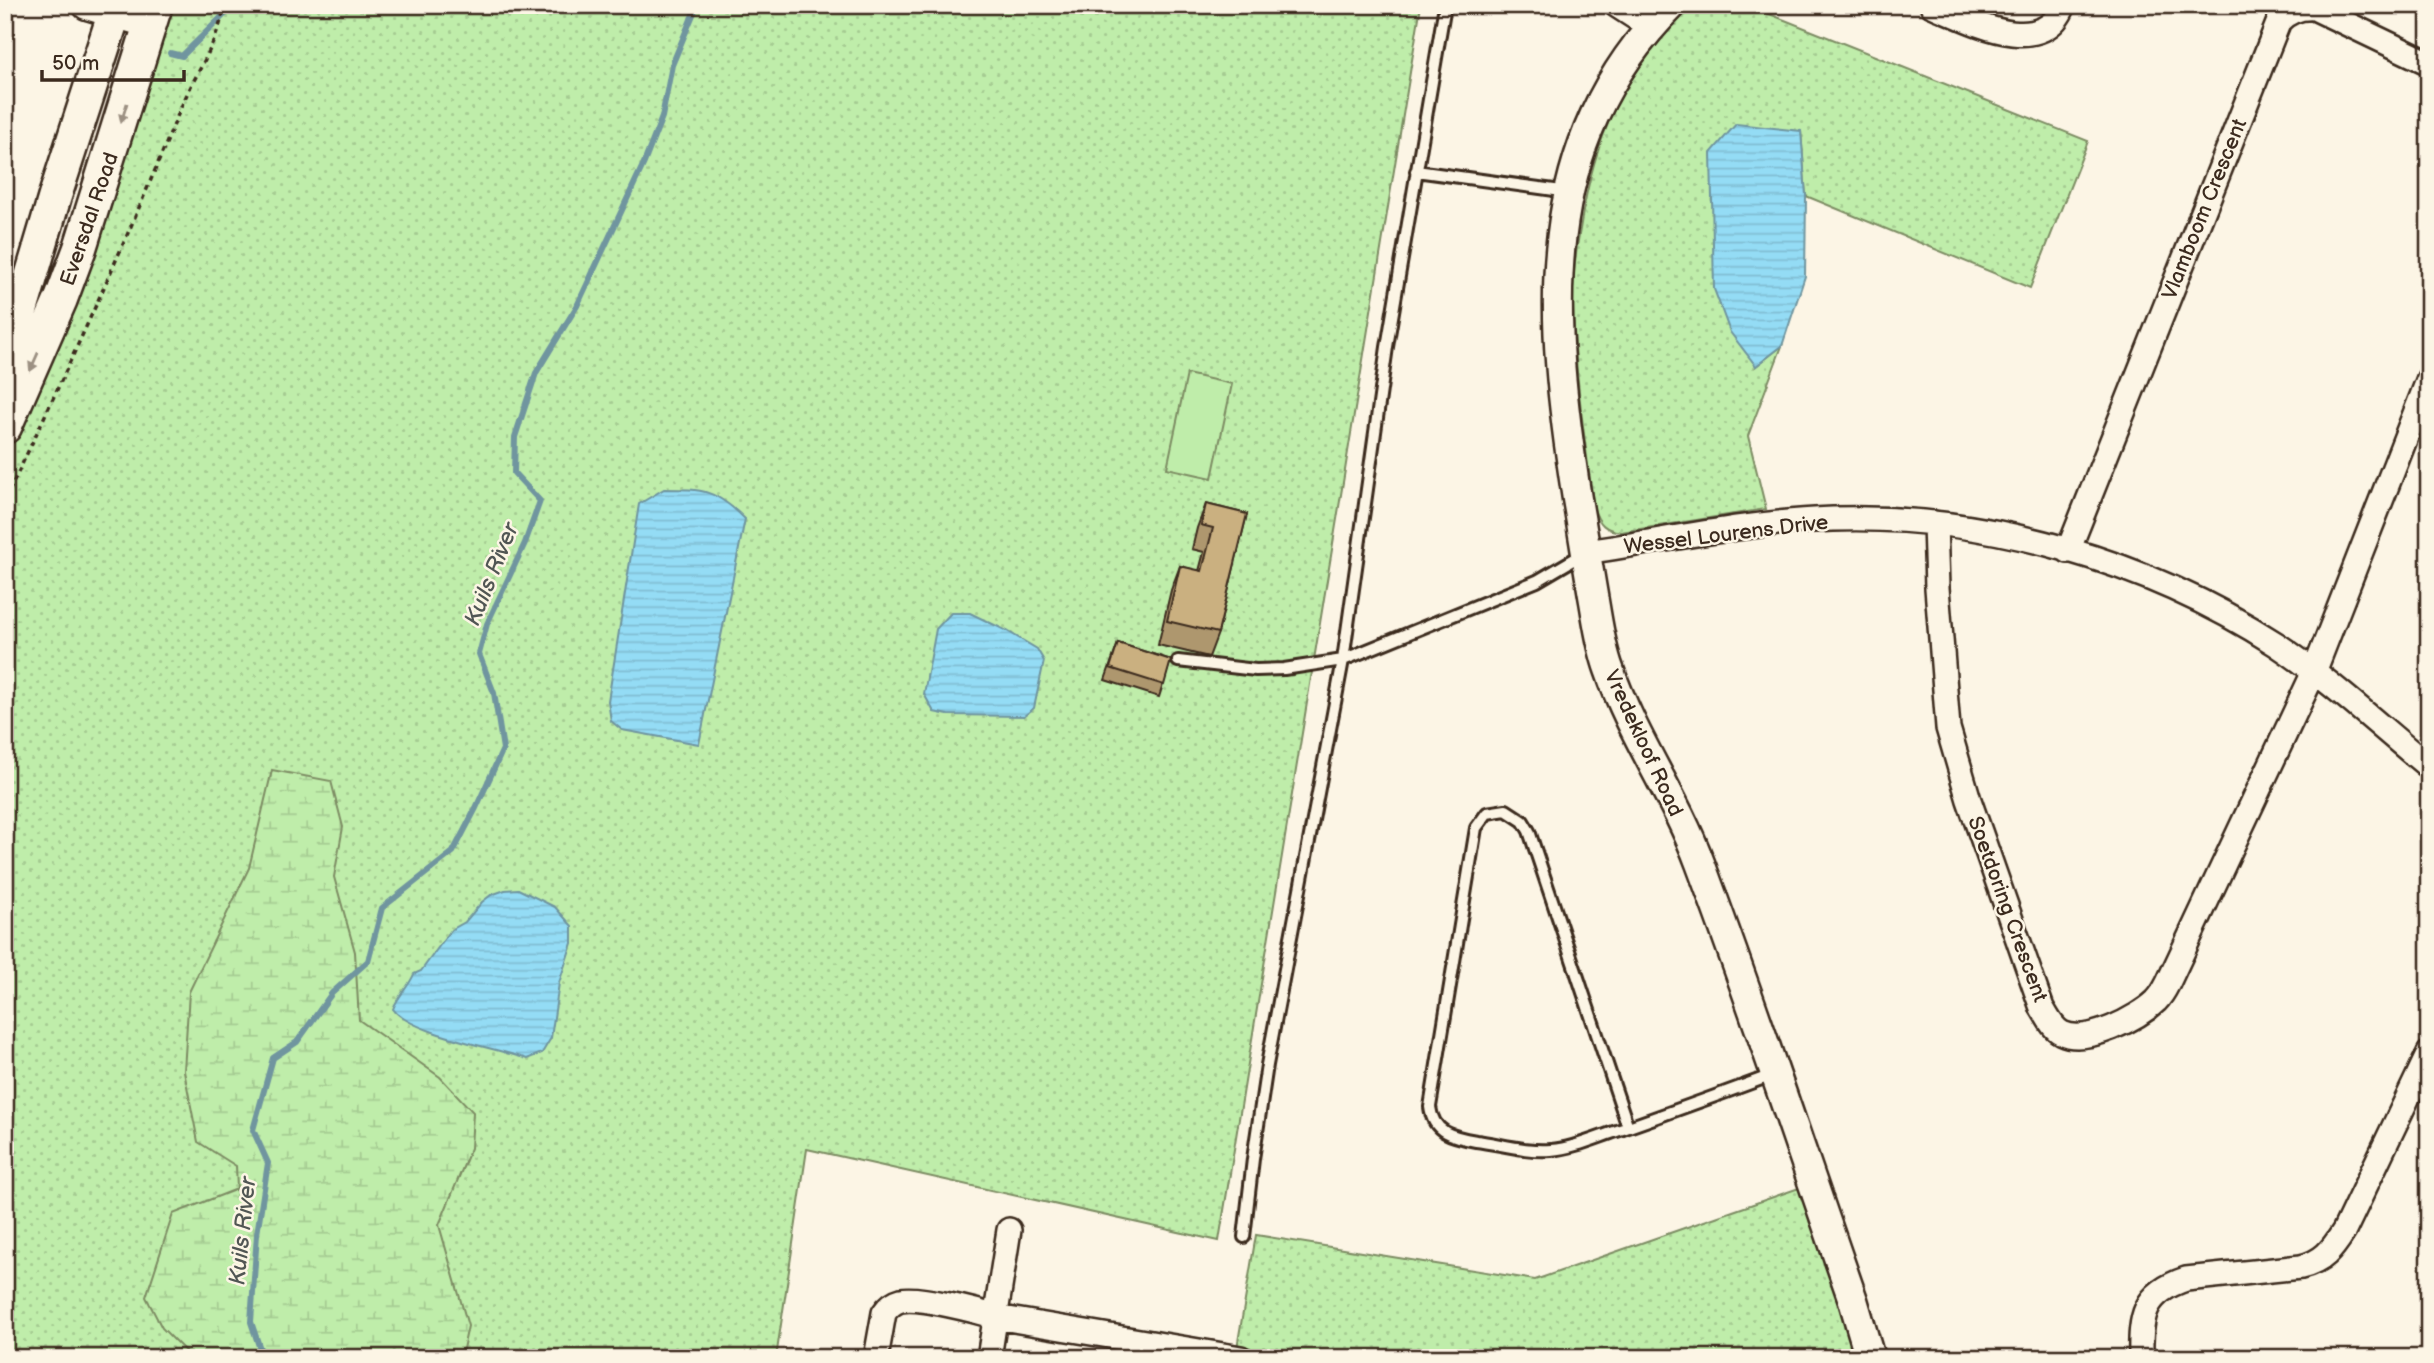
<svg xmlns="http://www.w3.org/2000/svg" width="2434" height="1363" font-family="'Balsamiq Sans',sans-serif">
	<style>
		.grass { fill: url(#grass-dots); stroke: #7d8c64; stroke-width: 2 }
		.wetland { fill: url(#wetland-marsh); stroke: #7d8c64; stroke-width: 2 }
		.park { fill: #bfedaa; stroke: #7d8c64; stroke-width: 2 }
		.water { fill: url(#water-rules); stroke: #70959f; stroke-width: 2 }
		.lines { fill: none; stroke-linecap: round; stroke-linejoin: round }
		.stream { stroke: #70959f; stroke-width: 6 }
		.service-casing { stroke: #3b2a1e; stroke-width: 16 }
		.minor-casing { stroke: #3b2a1e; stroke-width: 28 }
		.tertiary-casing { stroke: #3b2a1e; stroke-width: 33 }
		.secondary-casing { stroke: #3b2a1e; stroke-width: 37 }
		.path { stroke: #3b2a1e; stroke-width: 3.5; stroke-dasharray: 5 5; stroke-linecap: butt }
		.service { stroke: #fcf5e5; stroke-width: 10 }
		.minor { stroke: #fcf5e5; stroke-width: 23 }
		.tertiary { stroke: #fcf5e5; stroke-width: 28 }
		.secondary { stroke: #fcf5e5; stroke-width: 32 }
		.wall { fill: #ae976e; stroke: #3b2a1e; stroke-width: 2 }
		.building { fill: #cab080; stroke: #3b2a1e; stroke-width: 2 }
		.oneway { fill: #9c9082 }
		.labels { text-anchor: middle; stroke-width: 5; stroke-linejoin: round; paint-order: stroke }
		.street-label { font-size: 21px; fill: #3b2a1e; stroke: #fcf5e5 }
		.water-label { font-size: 23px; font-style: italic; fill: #515654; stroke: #fcf5e5 }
	</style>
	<defs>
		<pattern id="grass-dots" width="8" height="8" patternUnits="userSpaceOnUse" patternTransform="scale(1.75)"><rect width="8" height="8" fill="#bfedaa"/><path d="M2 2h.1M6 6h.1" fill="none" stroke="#a5cb92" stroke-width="1.8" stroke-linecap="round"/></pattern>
		<pattern id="wetland-marsh" width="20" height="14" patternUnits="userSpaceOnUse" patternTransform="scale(1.75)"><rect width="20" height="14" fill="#bfedaa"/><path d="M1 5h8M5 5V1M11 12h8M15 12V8" fill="none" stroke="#a5cb92"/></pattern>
		<pattern id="water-rules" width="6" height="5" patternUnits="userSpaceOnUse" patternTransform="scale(1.75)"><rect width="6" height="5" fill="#94dcf5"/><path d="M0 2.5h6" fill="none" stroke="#80bdd2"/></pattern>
	</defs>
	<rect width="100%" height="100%" fill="#fcf5e5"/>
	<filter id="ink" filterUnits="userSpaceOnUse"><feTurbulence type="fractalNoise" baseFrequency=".0143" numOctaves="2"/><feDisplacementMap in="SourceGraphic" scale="14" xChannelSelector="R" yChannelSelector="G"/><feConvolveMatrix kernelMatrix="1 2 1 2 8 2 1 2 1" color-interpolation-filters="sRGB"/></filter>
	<g filter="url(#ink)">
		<path class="grass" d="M169,5H1421L1219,1241L807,1149L776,1358H5V439Z
			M1691,5H1747L2088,141L2030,288L1806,196L1801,131L1756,366L1782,346L1748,436L1766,509L1621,532C1605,530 1599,524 1594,509C1585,442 1575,376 1573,308C1572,281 1575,255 1580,229C1594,139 1623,68 1691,5Z
			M1799,1188L1842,1311L1855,1358H1292L1237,1348L1256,1235L1535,1280Z"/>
		<path class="wetland" d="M272,770L331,781L343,827L334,877L355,952L359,1020L440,1077L473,1112L471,1148L439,1225L468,1326L461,1358H192L162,1328L146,1297L173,1214L237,1189L236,1166L198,1142L184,1071L189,992L249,868Z"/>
		<path class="park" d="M1187,374L1232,384L1212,478L1167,468Z"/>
		<path class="water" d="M1736,124L1801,131L1806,196L1805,276L1782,346L1756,366L1730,332L1714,289L1711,153Z
			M664,489C704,489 716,490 745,519L699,744L622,730L611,721L608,701L639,504Z
			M951,613H970L1007,631L1037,649L1044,661L1034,708L1024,716L948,715L934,712L924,694L936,629Z
			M518,889L555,907L572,926V943L559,983L551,1038L542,1053L527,1059C496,1048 410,1033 393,1009C398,995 409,987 414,974L421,971L451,930L465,922L482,902L491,895L505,890Z"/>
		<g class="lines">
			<path class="stream" d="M170,53L182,56L234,5
				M263,1358L251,1322L257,1234L268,1163L253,1130L273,1058L297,1042L332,993L368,961L382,908L453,852L476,808L503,749L494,693L479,654L487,624L525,543L540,501L514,473L515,437L536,373L577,306L644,163L662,117L672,65L697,5"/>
			<defs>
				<path id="service" d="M1416,171L1569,192
					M1178,661L1256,670L1284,669L1343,660L1537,581L1583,554
					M1628,1127L1529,831L1523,821L1506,810L1487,813L1476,828L1430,1107C1433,1133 1453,1137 1476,1141C1500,1144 1526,1152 1551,1150C1575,1148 1600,1136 1623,1129C1674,1111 1724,1093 1775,1074
					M1244,1237L1253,1159L1267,1065L1343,660L1387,347L1445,5"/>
				<path id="minor" d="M1616,5L1650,27
					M1932,5C1969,20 2042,61 2064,5
					M1935,523L1937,588L1948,728L1969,800L2042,1008C2048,1017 2052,1028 2062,1033C2087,1045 2138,1018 2156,1001C2161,996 2165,989 2168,983L2314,672L2429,378
					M2068,551L2279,21C2289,11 2300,7 2314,8L2429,63
					M1586,552C1667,540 1751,522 1833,519C1987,514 2147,561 2276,644C2330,680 2379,726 2429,767
					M876,1358L884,1313C888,1307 893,1302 901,1300C919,1296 977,1311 996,1317L1241,1358
					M989,1358L1009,1230
					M2141,1358C2140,1316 2143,1293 2186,1279L2301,1267C2323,1262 2332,1250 2344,1231L2429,1053"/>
				<path id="tertiary" d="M87,5L151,24
					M1672,5C1532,145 1549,319 1577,499C1583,533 1588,567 1594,601C1598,624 1601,647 1609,669C1632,736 1675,796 1700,863C1754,1007 1802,1154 1853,1300L1870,1358"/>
				<path id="secondary" d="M5,365L55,196L117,5
					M5,427L61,299L80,248L156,5"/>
			</defs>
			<use href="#service" class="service-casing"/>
			<use href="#minor" class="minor-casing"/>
			<use href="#tertiary" class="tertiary-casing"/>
			<use href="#secondary" class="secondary-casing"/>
			<path class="path" d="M5,500C66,372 126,243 179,112C195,73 216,48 225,5"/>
			<use href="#service" class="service"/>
			<use href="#minor" class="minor"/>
			<use href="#tertiary" class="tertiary"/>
			<use href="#secondary" class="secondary"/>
		</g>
		<path class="wall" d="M1206,504L1247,514L1218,633L1209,657L1158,645L1171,590L1180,566L1199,571L1204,552L1192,549L1197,528Z
			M1118,643L1171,660L1159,697L1105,680Z"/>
		<path class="building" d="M1206,504L1247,514L1218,633L1167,621L1180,566L1202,571L1213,528L1201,525Z
			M1118,643L1171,660L1164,685L1110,668Z"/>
		<defs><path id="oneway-solid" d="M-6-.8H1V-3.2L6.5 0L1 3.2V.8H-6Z" transform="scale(1.75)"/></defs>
		<g class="oneway">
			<use href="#oneway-solid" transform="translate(124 113) rotate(107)"/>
			<use href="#oneway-solid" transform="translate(34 362) rotate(114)"/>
		</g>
	</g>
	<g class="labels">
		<g class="street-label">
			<text transform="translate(2204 209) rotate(-68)" y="7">Vlamboom Crescent</text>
			<text transform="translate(89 219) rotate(-71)" y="7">Eversdal Road</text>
			<text transform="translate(1726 534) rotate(-7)" y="7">Wessel Lourens Drive</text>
			<text transform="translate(1644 743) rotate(65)" y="7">Vredekloof Road</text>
			<text transform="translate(2008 909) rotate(70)" y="7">Soetdoring Crescent</text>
		</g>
		<g class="water-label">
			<text transform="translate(491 574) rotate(-68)" y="8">Kuils River</text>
			<text transform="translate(242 1231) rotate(-84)" y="8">Kuils River</text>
		</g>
	</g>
	<rect width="2434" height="1363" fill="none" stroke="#fcf5e5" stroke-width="28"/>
	<rect x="14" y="14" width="2406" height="1335" fill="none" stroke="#3b2a1e" stroke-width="2.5" filter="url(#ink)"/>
	<path d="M42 70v10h142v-10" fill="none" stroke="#3b2a1e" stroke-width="3.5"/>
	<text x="52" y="70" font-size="21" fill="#3b2a1e" stroke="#fcf5e5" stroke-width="5" paint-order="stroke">50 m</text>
</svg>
